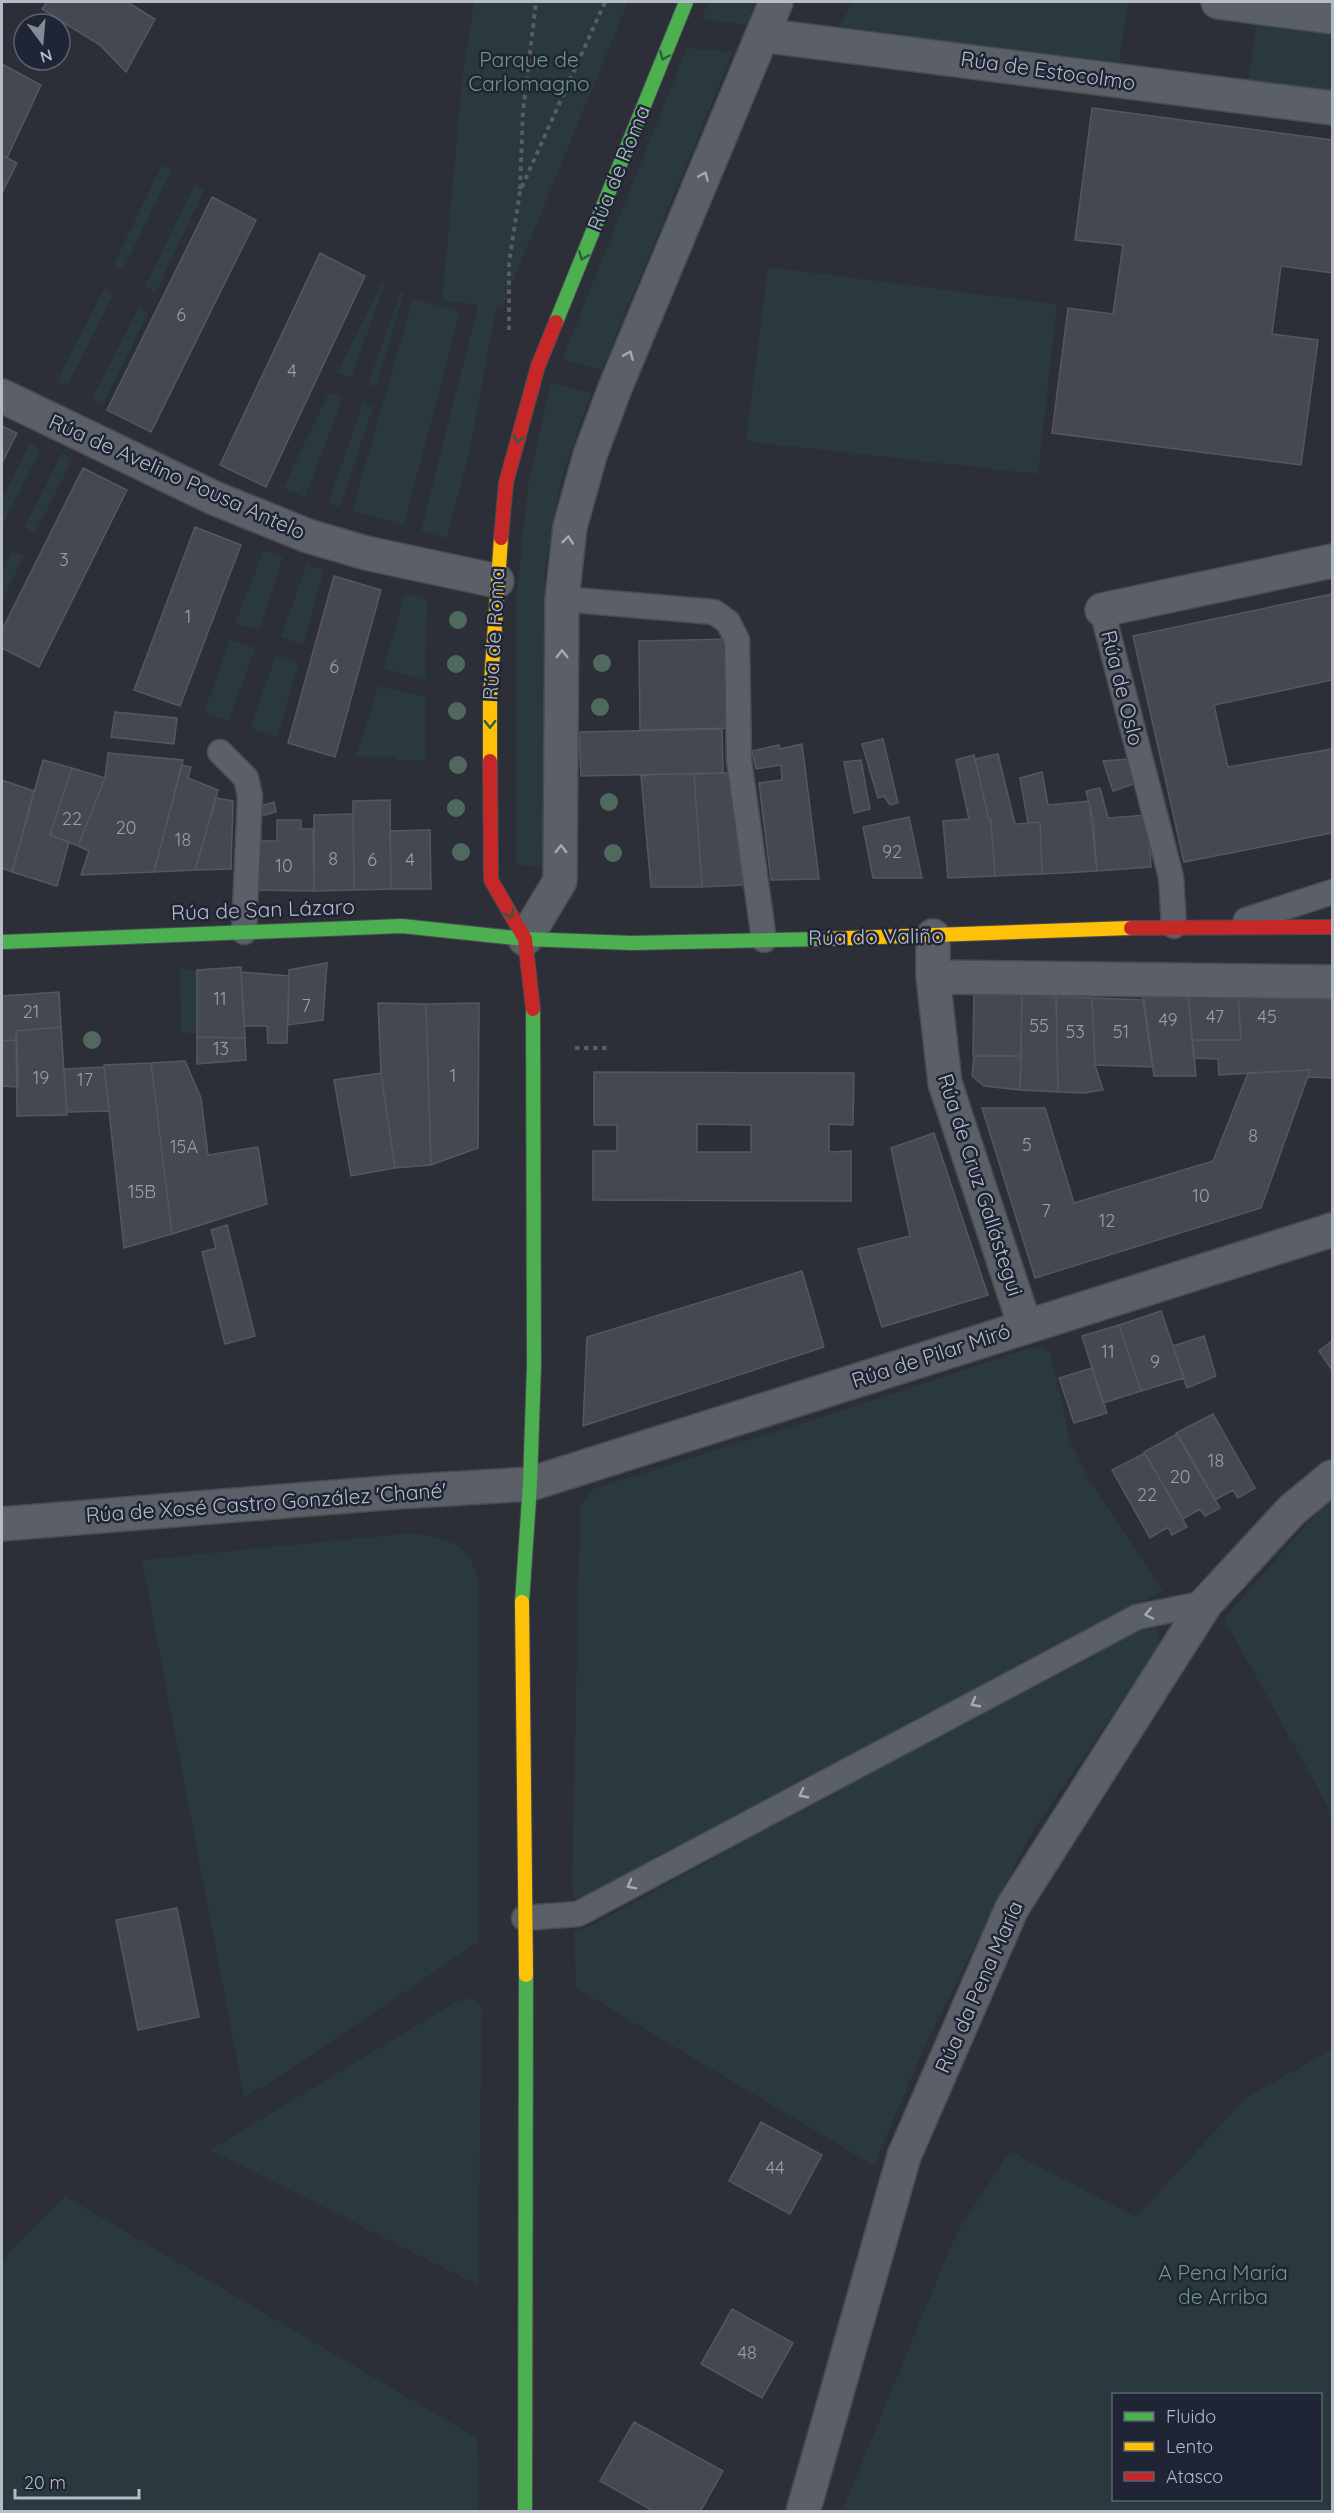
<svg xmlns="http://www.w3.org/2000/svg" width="1334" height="2513" font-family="Quicksand,sans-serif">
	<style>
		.green { fill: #29393e; fill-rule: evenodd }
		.building { fill: #45484f; stroke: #545760; stroke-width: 1.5; fill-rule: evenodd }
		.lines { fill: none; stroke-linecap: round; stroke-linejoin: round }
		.lane-casing { stroke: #484b51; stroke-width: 27 }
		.street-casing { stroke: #484b51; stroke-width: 36 }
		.fast-casing { stroke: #484b51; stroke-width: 16 }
		.slow-casing { stroke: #484b51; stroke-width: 16 }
		.jam-casing { stroke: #484b51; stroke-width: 16 }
		.path { stroke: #595d63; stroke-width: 4; stroke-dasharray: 4.5 4.5; stroke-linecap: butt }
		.lane { stroke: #5b5f67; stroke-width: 24 }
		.street { stroke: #5b5f67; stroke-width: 33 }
		.fast { stroke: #4caf50; stroke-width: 14 }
		.slow { stroke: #ffc107; stroke-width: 14 }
		.jam { stroke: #c62828; stroke-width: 14 }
		.tree { fill: #50695e }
		.oneway { stroke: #315c3f }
		.oneway2 { stroke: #a4a9b5 }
		.labels { text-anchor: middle; stroke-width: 5; stroke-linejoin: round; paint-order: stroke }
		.number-label { font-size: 18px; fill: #9a9eaa }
		.park-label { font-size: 21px; fill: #6e997d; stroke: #1f2534 }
		.street-label { font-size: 21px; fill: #b6bbc9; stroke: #1f2534 }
	</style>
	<rect width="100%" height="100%" fill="#2c2f38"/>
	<path class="green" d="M474,2H628L502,308H496L470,449L447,538L421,531L478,305L442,300L463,73Z
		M708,2H755L747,25L702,19Z
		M852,2H1114L1128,3L1118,69L838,30Z
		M1257,21L1332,31V95L1248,84Z
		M687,48L733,52L602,370L562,360Z
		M162,165L172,170L123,269L113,265Z
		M195,184L204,190L156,292L145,287Z
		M768,267L1057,304L1038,474L751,442L746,439Z
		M383,280L386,281L351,378L337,373Z
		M104,289L114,294L67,386L57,381Z
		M401,291L404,293L376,387L368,384Z
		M413,299L460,311L404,525L352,511Z
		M139,307L149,312L103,404L92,399Z
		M551,383L591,393L561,481L545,571L543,867L516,865V601L528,485Z
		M329,392L343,398L305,497L283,488Z
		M363,404L373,407L340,507L328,503Z
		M30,443L41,449L3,524L2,523V499Z
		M62,453L73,459L35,533L24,528Z
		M264,550L283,557L259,631L235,623Z
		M12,551L24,556L2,601V573Z
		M307,564L324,570L303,645L281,637Z
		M405,593L427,599L425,681L384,668Z
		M230,640L255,648L229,721L204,712Z
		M276,656L299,663L277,738L250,728Z
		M378,686L426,697L425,760L395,761V757H356Z
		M180,969L197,970V1033H181Z
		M1042,1347L1050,1352L1070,1441L1089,1479L1163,1591L587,1902L574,1898L572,1886L580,1507L593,1489L872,1401L1029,1348Z
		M1332,1495V1814L1224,1619Z
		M412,1533C430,1536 458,1539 469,1556C473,1563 475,1572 479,1579L478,1942L273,2081L244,2097L142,1560Z
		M1146,1624L1158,1629L1159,1643L1139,1676L1029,1837L926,2043L874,2166L576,1988L574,1931L595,1924L1115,1636Z
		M467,1998L476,2001L482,2009L478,2285L210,2150L454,2003Z
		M1332,2049V2511H842L956,2234L1010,2151L1136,2217L1247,2097ZM1114,2394H1320V2500H1114Z
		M65,2196L477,2438L479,2511H2V2263L14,2247Z"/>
	<path class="building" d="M47,2H127L155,19L126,72L100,45L42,9Z
		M2,64L41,85L7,158L2,155Z
		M1092,108L1332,140V273L1281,266L1272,334L1318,340L1301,465L1052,433L1068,308L1113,314L1123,245L1075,240Z
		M2,155L17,163L2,193Z
		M212,197L256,220L151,432L107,410Z
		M320,253L365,276L266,487L220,465Z
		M2,426L17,433L2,463Z
		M83,468L127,490L39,667L2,648V630Z
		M195,527L241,545L180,706L134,690Z
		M334,576L381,590L335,757L288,743Z
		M1332,594V680L1214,705L1228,767L1332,749V833L1184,862L1133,636Z
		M732,639L734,728L640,730L639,641Z
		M115,712L177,718L174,744L111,737Z
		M722,729L723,773L581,776L579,732Z
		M883,739L898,803L890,805L884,796L878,798L862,744Z
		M802,744L819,879L771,880L759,783L782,780L781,765L756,769L752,751L779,745L780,749Z
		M108,753L183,760L154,872L81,875L89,851L78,846L105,778Z
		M998,754L1015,824L1040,822L1042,874L995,876L991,820H989L975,759Z
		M974,755L989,820H991L995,876L948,878L943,821L969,819L956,760Z
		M1129,759L1136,783L1113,791L1103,761Z
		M43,760L72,768L50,835L69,842L57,886L12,872Z
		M861,760L870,809L854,813L844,762Z
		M182,765L191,767L188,778L218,790L195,870L154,872Z
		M72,768L105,778L78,846L50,835Z
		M1042,772L1048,805L1089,801L1097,871L1042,874L1040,822L1028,823L1020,778Z
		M729,773L743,885L702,887L694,774Z
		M660,774H694L702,887H651L641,776Z
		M2,780L34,791L12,872L2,868Z
		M1100,788L1108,818L1148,815L1151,867L1097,871L1093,818L1086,791Z
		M216,798L233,801L231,869L195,870Z
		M390,800L391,889L354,890L353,801Z
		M274,802L276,812L260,816L257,807Z
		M353,814L354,890L314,891V815Z
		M909,817L922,878H873L863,827Z
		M277,820H301V829H313L314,891L255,890V841H277Z
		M430,830L431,889H391L390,831Z
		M327,963L323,1020L288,1025L289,970Z
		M241,967L245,1038L197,1037V970Z
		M241,972L289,976L287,1043H268L267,1026H244Z
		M974,991H1022L1021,1056L973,1055Z
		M59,992L61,1027L16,1031L17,1040L2,1041V996Z
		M1142,994H1188L1196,1076H1154Z
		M1188,994L1238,995L1241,1040H1192Z
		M1022,995L1056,996L1058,1092L1020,1090Z
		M1238,995L1332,996V1078L1308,1077L1310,1070L1219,1075L1218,1059L1194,1058L1192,1040H1241Z
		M1056,996L1092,998L1095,1065L1103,1090L1084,1093L1058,1092Z
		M1092,998L1144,1000L1153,1067L1095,1065Z
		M378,1003L426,1004L431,1165L395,1168L381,1073Z
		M479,1003L478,1148L431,1165L426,1004Z
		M61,1027L67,1115L17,1116L16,1031Z
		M197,1037L245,1038L246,1060L197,1064Z
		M17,1040L18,1087L2,1086V1041Z
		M974,1056H1021L1020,1090L984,1086L972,1076Z
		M185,1061L201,1098L208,1155L258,1147L267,1204L172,1234L151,1063Z
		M151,1063L172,1234L124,1248L104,1065Z
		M104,1067L109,1111L67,1112L64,1069Z
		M1310,1070L1261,1208L1035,1278L982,1108H1045L1074,1203L1213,1161L1248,1073Z
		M594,1072L854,1073L853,1125L829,1124V1152L851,1151V1201L593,1200V1151H617V1125H594ZM697,1124L751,1125V1152H697Z
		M381,1073L395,1168L351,1176L334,1080Z
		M934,1133L988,1295L882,1327L858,1249L910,1236L891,1148Z
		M227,1225L255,1336L225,1344L202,1252L216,1248L211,1230Z
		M802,1271L824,1347L583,1426L587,1337Z
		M1161,1311L1184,1378L1141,1391L1119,1325Z
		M1119,1325L1141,1391L1103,1403L1082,1336Z
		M1204,1336L1216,1376L1187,1388L1173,1346Z
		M1332,1341V1370L1319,1351Z
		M1092,1368L1107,1413L1074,1423L1059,1378Z
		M1213,1414L1255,1488L1238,1498L1233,1490L1215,1500L1176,1433Z
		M1177,1434L1220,1508L1205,1516L1200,1509L1183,1519L1144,1452Z
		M1145,1453L1187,1527L1172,1535L1168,1527L1150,1538L1112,1470Z
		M177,1908L199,2017L138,2030L116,1920Z
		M761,2122L822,2155L790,2214L729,2181Z
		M732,2309L793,2343L762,2398L701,2364Z
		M634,2422L723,2471L700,2512H655L600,2481Z"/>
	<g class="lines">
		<defs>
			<path id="lane" d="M562,599L714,612L728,622L737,640L739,760L764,940
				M1102,610L1171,877L1174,926
				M220,752L246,778L250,796L244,932
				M1246,920L1332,892
				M524,1918L578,1914L1137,1617L1206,1603"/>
			<path id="street" d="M1218,2L1332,17
				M762,35L1332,108
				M2,396L214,498L308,536L366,553L497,581
				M1102,610L1332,561
				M933,936V977L945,1083L1025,1326
				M525,939L560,881L562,599L570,527L590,455L615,388L776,2
				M933,977L1332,982
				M2,1524L397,1492L530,1484L1332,1230
				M803,2512L904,2156L1012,1908L1206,1603L1292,1510L1332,1477"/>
			<path id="fast" d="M556,322L686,2
				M2,942L402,926L525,939L632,943L822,939
				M522,1602L530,1484L534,1365L533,1009
				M525,2512L526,1975"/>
			<path id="slow" d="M490,761V697L501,538
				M822,939L1131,928
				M522,1602L526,1975"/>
			<path id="jam" d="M501,538L506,483L538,366L556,322
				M490,761L491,880L525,939L533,1009
				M1131,928L1332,927"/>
		</defs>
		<use href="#lane" class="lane-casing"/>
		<use href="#street" class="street-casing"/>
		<use href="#fast" class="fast-casing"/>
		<use href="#slow" class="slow-casing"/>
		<use href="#jam" class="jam-casing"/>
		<path class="path" d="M520,189L523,111L536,2
			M509,330V263L520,191L605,2
			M575,1048H607"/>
		<use href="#lane" class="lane"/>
		<use href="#street" class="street"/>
		<use href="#fast" class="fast"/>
		<use href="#slow" class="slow"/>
		<use href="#jam" class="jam"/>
	</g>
	<g class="tree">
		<circle cx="458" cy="620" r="9"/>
		<circle cx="602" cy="663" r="9"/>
		<circle cx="456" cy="664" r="9"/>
		<circle cx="600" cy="707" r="9"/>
		<circle cx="457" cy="711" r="9"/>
		<circle cx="458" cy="765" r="9"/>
		<circle cx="609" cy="802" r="9"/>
		<circle cx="456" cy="808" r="9"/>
		<circle cx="461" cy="852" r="9"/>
		<circle cx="613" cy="853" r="9"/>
		<circle cx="92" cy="1040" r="9"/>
	</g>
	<defs><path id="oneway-chevron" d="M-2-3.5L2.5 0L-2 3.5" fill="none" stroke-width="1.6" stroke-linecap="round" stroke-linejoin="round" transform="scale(1.5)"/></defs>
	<g class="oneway">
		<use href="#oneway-chevron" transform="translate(664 56) rotate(112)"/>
		<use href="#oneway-chevron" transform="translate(583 256) rotate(112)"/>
		<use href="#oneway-chevron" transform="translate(518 439) rotate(105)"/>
		<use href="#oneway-chevron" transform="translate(490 724) rotate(90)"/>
		<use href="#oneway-chevron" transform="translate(510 914) rotate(60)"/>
	</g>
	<g class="oneway2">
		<use href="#oneway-chevron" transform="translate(704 176) rotate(-67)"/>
		<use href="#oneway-chevron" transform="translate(629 355) rotate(-67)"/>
		<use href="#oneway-chevron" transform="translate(568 540) rotate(-84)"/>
		<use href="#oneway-chevron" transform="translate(562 654) rotate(-90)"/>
		<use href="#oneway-chevron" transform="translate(561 849) rotate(-90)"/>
		<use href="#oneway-chevron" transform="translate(1149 1614) rotate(168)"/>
		<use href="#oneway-chevron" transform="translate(975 1703) rotate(152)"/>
		<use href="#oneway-chevron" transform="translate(803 1794) rotate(152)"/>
		<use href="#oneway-chevron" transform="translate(631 1885) rotate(152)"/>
	</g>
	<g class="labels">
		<g class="number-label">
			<text x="181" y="321">6</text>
			<text x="292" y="377">4</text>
			<text x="64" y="566">3</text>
			<text x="188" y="623">1</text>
			<text x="334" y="673">6</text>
			<text x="72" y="825">22</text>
			<text x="126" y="834">20</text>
			<text x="183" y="846">18</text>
			<text x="892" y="858">92</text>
			<text x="333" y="865">8</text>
			<text x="372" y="866">6</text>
			<text x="410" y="866">4</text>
			<text x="284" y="872">10</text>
			<text x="220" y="1005">11</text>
			<text x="306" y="1012">7</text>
			<text x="31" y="1018">21</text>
			<text x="1215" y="1023">47</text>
			<text x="1267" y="1023">45</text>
			<text x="1168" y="1026">49</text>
			<text x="1039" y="1032">55</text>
			<text x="1075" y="1038">53</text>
			<text x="1121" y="1038">51</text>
			<text x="221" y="1055">13</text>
			<text x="453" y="1082">1</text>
			<text x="41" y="1084">19</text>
			<text x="85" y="1086">17</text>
			<text x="1253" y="1142">8</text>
			<text x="1027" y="1151">5</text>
			<text x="184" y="1153">15A</text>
			<text x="142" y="1198">15B</text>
			<text x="1201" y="1202">10</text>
			<text x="1046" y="1217">7</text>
			<text x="1107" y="1227">12</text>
			<text x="1108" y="1358">11</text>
			<text x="1155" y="1368">9</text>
			<text x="1216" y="1467">18</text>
			<text x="1180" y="1483">20</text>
			<text x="1147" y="1501">22</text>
			<text x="775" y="2174">44</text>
			<text x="747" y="2359">48</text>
		</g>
		<g class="park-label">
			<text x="529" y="67">Parque de<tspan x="529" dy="24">Carlomagno</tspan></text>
			<text x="1223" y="2280">A Pena María<tspan x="1223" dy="24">de Arriba</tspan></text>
		</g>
		<g class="street-label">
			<text transform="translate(1048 71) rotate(8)" y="7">Rúa de Estocolmo</text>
			<text transform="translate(619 168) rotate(-68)" y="7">Rúa de Roma</text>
			<text transform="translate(177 477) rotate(24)" y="7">Rúa de Avelino Pousa Antelo</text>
			<text transform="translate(494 634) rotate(-87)" y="7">Rúa de Roma</text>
			<text transform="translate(1122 688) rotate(76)" y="7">Rúa de Oslo</text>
			<text transform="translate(263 910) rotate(-2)" y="7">Rúa de San Lázaro</text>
			<text transform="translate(876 937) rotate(-1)" y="7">Rúa do Valiño</text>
			<text transform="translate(980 1185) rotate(72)" y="7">Rúa de Cruz Gallástegui</text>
			<text transform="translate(931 1356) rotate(-18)" y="7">Rúa de Pilar Miró</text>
			<text transform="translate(266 1503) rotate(-4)" y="7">Rúa de Xosé Castro González 'Chané'</text>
			<text transform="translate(979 1987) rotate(-66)" y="7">Rúa da Pena María</text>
		</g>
	</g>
	<rect width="1334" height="2513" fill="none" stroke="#b6bbc9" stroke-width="6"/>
	<rect x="1112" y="2393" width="210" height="108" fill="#1f2534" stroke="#5b6170" stroke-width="1.5"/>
	<rect x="1124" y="2412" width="30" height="9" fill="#4caf50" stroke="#5b6170" stroke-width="1.5"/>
	<text x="1166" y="2423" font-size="18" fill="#b6bbc9">Fluido</text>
	<rect x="1124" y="2442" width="30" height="9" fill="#ffc107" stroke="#5b6170" stroke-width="1.5"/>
	<text x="1166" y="2453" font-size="18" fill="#b6bbc9">Lento</text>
	<rect x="1124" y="2472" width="30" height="9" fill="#c62828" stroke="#5b6170" stroke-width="1.5"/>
	<text x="1166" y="2483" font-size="18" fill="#b6bbc9">Atasco</text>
	<g transform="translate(42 42) rotate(164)"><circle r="28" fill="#1f2534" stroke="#5b6170" stroke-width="1.5"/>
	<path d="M0-4.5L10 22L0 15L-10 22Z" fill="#868a96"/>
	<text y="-9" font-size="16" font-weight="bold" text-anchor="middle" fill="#b6bbc9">N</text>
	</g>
	<path d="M15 2489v9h124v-9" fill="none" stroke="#b6bbc9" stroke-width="3"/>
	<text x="24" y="2489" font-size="18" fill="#b6bbc9" stroke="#1f2534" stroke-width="4.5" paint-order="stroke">20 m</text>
</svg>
